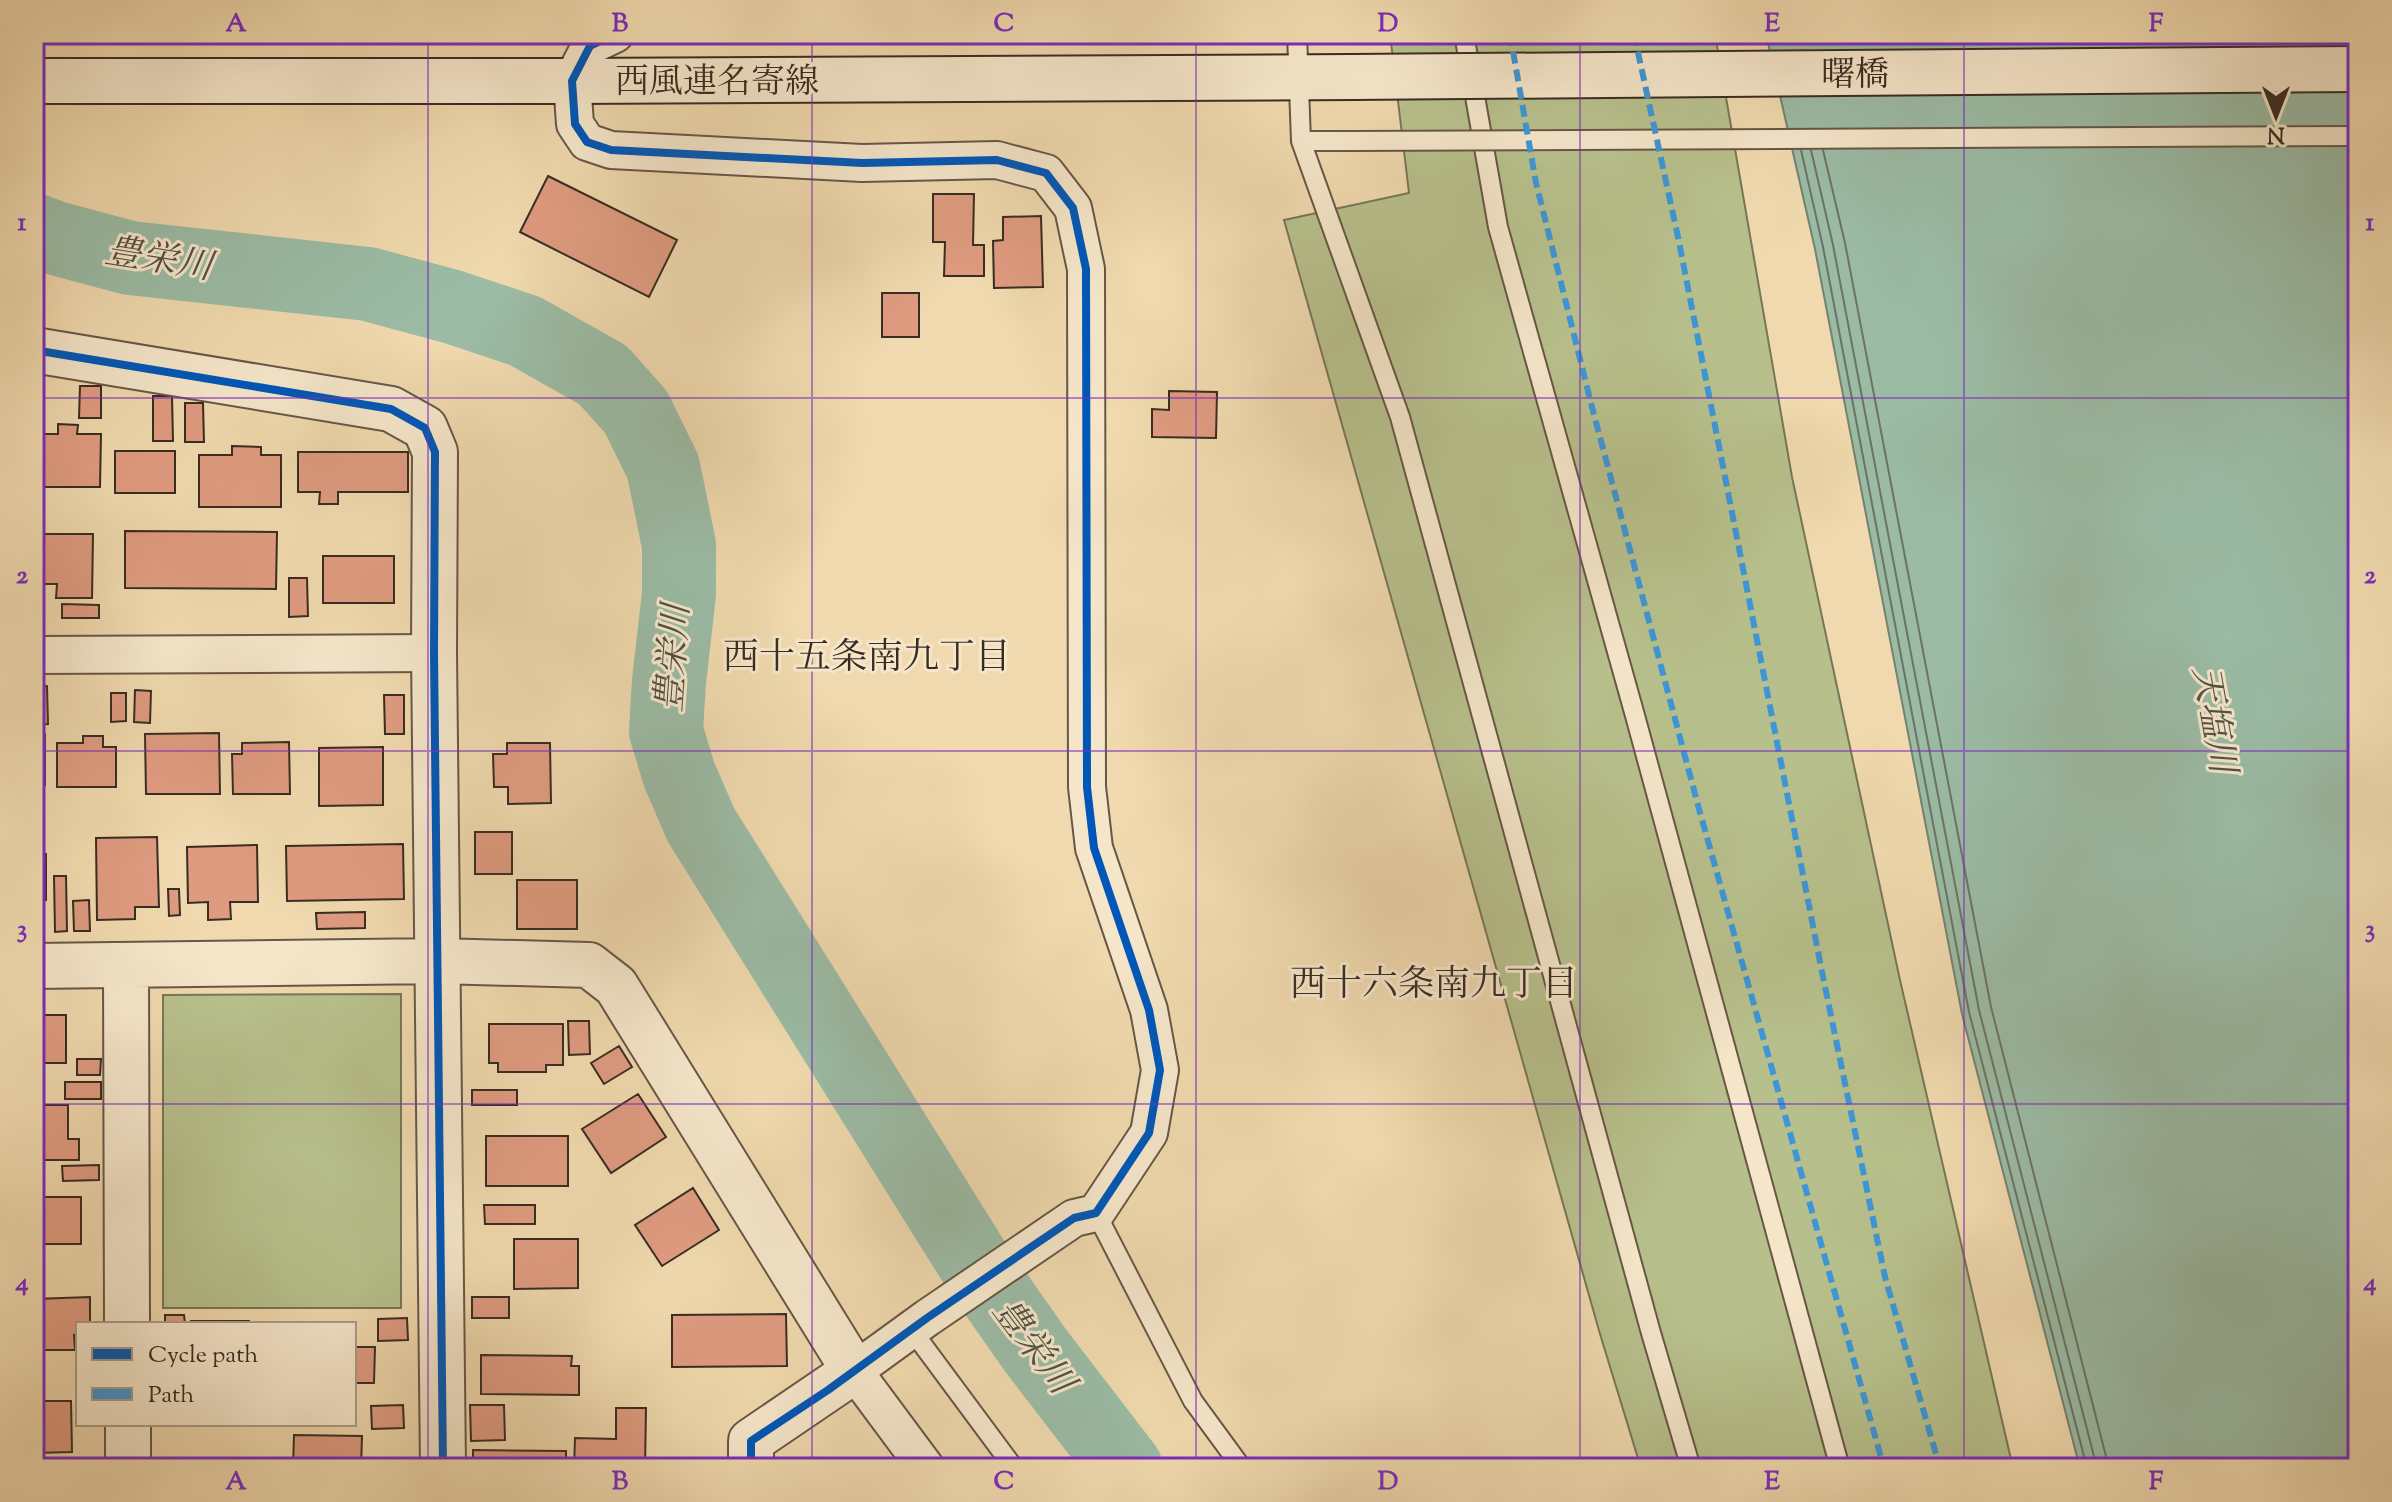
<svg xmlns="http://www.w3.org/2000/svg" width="2392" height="1502" font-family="'Sorts Mill Goudy','Noto Serif JP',serif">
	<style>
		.green { fill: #b7c08c; stroke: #787658; stroke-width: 2 }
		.water { fill: #9bbba5; stroke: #748271; stroke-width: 2 }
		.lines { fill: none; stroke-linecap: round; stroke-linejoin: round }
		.shore { stroke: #6a7464; stroke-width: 2 }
		.river { stroke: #9bbba5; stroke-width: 74 }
		.building { fill: #df9b80; stroke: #392c23; stroke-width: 2 }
		.service-casing { stroke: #675746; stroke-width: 22 }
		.minor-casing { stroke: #675746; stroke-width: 40 }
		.tertiary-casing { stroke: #675746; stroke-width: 48 }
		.secondary-casing { stroke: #392c23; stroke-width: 48 }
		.service { stroke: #f5e6ca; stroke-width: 18 }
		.minor { stroke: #f5e6ca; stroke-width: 36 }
		.tertiary { stroke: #f5e6ca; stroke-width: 44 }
		.secondary { stroke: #f5e6ca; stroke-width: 44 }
		.service-bridge-casing { stroke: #675746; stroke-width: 22; stroke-linecap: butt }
		.secondary-bridge-casing { stroke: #392c23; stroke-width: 48; stroke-linecap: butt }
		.service-bridge { stroke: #f5e6ca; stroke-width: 18 }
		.secondary-bridge { stroke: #f5e6ca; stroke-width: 44 }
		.quiet { stroke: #3e96d6; stroke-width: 6; stroke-dasharray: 12 6; stroke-linecap: butt }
		.cycleway-casing { stroke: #f5e6ca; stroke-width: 13 }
		.cycleway { stroke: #0057b8; stroke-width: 8 }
		.grid { fill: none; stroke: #7b2cbf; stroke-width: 2; stroke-opacity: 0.55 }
		.labels { text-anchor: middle; stroke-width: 6; stroke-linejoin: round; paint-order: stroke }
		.street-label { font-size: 34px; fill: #392c23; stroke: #f5e6ca }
		.water-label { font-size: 36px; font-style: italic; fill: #525044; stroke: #f5e6ca }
		.neighbourhood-label { font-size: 36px; fill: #392c23; stroke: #f5e6ca }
		.neatline { fill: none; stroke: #7b2cbf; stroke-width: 3 }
		.grid-label { font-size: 26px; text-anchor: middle; font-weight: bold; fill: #7b2cbf }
	</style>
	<rect width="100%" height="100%" fill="#f0d9ae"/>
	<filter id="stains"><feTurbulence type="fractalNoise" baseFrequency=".0025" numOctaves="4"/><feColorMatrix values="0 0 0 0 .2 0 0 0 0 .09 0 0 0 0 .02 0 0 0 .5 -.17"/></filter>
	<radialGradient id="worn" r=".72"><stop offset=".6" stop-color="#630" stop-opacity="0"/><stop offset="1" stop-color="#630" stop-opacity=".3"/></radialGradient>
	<path class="green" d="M1390,34H1715L1792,477L1900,980L2013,1468H1641L1600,1334L1284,220L1409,193Z
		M401,994V1308H163V995Z"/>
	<path class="water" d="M1766,34H2344L2358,109V1468H2080L1962,1014L1815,249Z"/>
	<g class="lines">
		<path class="shore" d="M1801,150L1823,247L1969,1012L2087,1468
			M1811,150L1833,245L1979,1010L2097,1468
			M1823,150L1845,243L1991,1007L2109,1468"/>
		<path class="river" d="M34,230L55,238L130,258L368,284L453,307L525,331L603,375L636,412L663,467L679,545V594L669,681L666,731L679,774L701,825L977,1267L1036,1351L1126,1468"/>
	</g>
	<path class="building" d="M548,176L677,240L649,297L520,232Z
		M933,194H974L973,245H984V276H944L945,242H933Z
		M1041,216L1043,287L994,288L993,241L1003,240V217Z
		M882,293H919V337H882Z
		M80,386H101V418H79Z
		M1169,391L1217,392L1216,438L1152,437V409L1169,410Z
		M153,396H172L173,441H153Z
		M185,403H203L204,442H185Z
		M58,424L78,425L77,434H101L100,487H34V434H58Z
		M232,446L261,447V455H281V507H199V455H232Z
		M115,451H175V493H115Z
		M298,452H408V492H338V504H319L320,492H298Z
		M125,531L277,532L276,589L125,588Z
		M34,534H93L92,598H56L57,584H34Z
		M323,556H394V603H323Z
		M289,578H307L308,616L289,617Z
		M62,604L99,605V618H62Z
		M47,686L48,724L34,725V687Z
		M135,690L151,691L150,723L134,722Z
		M111,693H126V721L111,722Z
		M384,695H404V734H385Z
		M219,733L220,794H146L145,734Z
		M34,734H45V785H34Z
		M83,736H103V747H116V787H57V743H83Z
		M289,742L290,794H233L232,754H242V743Z
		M507,743H550L551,803L508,804V787H494L493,754H507Z
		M383,747V805L319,806V748Z
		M475,832H512V874H475Z
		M157,837L159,907H135V919L97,920L96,838Z
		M403,844L404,899L287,901L286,846Z
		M257,845L258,902H230L231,919L208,920V902L188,903L187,847Z
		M34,854H46V900L34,901Z
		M54,876H66L67,931L55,932Z
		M517,880H577V929H517Z
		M168,889H179L180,915L169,916Z
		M89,900L90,931H74L73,901Z
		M365,912V928L317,929L316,913Z
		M34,1015H66V1063H34Z
		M568,1021H589L590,1054L569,1055Z
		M489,1024H563V1065H546V1072H498V1063H489Z
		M619,1046L632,1067L604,1084L591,1063Z
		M77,1059H101L100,1075H77Z
		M65,1082H101V1099H65Z
		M472,1090H517V1105H472Z
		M638,1094L666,1137L611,1173L582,1129Z
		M34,1105H68V1139H79V1160H34Z
		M486,1136H568V1186H486Z
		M99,1165V1180L63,1181L62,1166Z
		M693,1188L719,1230L662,1266L635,1225Z
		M34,1197H81V1244H34Z
		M484,1205H535V1224H485Z
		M514,1239H578V1288L514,1289Z
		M90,1297V1324H78V1335H74L75,1350H34V1299Z
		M472,1297H509V1318H472Z
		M786,1314L787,1366L672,1367V1315Z
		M165,1315H184L185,1324H165Z
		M407,1318L408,1340L378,1341V1319Z
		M191,1321H249V1324H191Z
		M354,1347H375L374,1383H354Z
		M481,1355L572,1356L571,1366H579V1395L481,1394Z
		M34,1401H71L72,1452L34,1453Z
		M403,1405L404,1428L372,1429L371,1406Z
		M470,1405H504L505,1440L471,1441Z
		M616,1408H646L645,1468H574L575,1438L616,1439Z
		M294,1435L362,1436L361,1468H293Z
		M473,1450L566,1451V1468H473Z"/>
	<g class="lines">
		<defs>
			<path id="service" d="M1297,34L1301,141L1400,417L1651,1333L1691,1468
				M1464,34L1498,227L1634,712L1840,1468
				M1301,141H1354
				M1096,1213L1193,1401L1242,1468
				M911,1329L1014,1468"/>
			<path id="minor" d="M615,34L590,46L572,81L575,124L587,142L611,150L862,163L997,160L1046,173L1073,208L1086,269L1087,787L1094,848L1149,1010L1160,1070L1149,1133L1096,1213L1074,1218L927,1318L854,1371L926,1468
				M34,655L434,653"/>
			<path id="tertiary" d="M34,350L391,409L425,428L435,452L434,653L443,1468
				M34,966L438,961L589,965L616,986L854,1371L751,1441V1468
				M126,966L127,1324
				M128,1424V1468"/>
			<path id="secondary" d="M34,81H572L1352,77"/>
		</defs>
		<use href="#service" class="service-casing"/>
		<use href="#minor" class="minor-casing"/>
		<use href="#tertiary" class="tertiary-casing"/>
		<use href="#secondary" class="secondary-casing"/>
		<use href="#service" class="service"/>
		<use href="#minor" class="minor"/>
		<use href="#tertiary" class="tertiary"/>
		<use href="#secondary" class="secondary"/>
		<defs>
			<path id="service-bridge" d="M1354,141L2358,136"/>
			<path id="secondary-bridge" d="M1352,77L2358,69"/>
		</defs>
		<use href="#service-bridge" class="service-bridge-casing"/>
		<use href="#secondary-bridge" class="secondary-bridge-casing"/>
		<use href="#service-bridge" class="service-bridge"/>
		<use href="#secondary-bridge" class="secondary-bridge"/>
		<path class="quiet" d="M1510,34L1536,183L1593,411L1699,809L1884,1468
			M1634,34L1678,237L1823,977L1885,1277L1940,1468"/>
		<defs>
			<path id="cycleway" d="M615,34L590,46L572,81L575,124L587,142L611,150L862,163L997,160L1046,173L1073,208L1086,269L1087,787L1094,848L1149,1010L1160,1070L1149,1133L1096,1213L1074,1218L927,1318L828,1390L751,1441V1468
				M34,350L391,409L425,428L435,452L434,653L443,1468"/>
		</defs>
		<use href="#cycleway" class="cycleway-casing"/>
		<use href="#cycleway" class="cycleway"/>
	</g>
	<path class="grid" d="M428,34V1468M812,34V1468M1196,34V1468M1580,34V1468M1964,34V1468M34,398H2358M34,751H2358M34,1104H2358"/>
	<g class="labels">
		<g class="street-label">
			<text x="1855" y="85">曙橋</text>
			<text x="717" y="92">西風連名寄線</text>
		</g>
		<g class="water-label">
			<text transform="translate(159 257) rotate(9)" y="13">豊栄川</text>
			<text transform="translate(671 658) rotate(-86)" y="13">豊栄川</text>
			<text transform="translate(2216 719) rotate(80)" y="13">天塩川</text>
			<text transform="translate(1035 1345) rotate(53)" y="13">豊栄川</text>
		</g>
		<g class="neighbourhood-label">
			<text x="867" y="668">西十五条南九丁目</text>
			<text x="1434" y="995">西十六条南九丁目</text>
		</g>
	</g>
	<rect width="2392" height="1502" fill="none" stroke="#f0d9ae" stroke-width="88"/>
	<rect x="76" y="1322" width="280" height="104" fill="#f5e6ca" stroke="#aa9c87" stroke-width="2"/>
	<rect x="92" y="1348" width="40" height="12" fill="#0057b8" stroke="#aa9c87" stroke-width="2"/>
	<text x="148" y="1362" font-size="24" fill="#392c23">Cycle path</text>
	<rect x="92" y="1388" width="40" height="12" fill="#3e96d6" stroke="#aa9c87" stroke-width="2"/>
	<text x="148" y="1402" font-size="24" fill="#392c23">Path</text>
	<g transform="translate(2276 116) rotate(180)" stroke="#f5e6ca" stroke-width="6" paint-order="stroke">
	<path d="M0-6L14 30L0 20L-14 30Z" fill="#392c23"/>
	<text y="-12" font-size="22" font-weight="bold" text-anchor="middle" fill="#392c23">N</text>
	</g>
	<rect x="44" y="44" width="2304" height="1414" class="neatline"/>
	<g class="grid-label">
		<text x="236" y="31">A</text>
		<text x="620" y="31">B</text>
		<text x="1004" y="31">C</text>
		<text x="1388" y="31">D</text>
		<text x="1772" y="31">E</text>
		<text x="2156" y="31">F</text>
		<text x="22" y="230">1</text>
		<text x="2370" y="230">1</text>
		<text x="22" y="583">2</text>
		<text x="2370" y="583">2</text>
		<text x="22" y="937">3</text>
		<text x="2370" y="937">3</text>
		<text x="22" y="1290">4</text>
		<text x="2370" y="1290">4</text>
		<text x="236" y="1489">A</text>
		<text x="620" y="1489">B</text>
		<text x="1004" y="1489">C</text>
		<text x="1388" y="1489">D</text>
		<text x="1772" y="1489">E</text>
		<text x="2156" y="1489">F</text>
	</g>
	<rect width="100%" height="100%" filter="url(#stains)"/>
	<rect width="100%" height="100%" fill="url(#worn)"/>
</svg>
